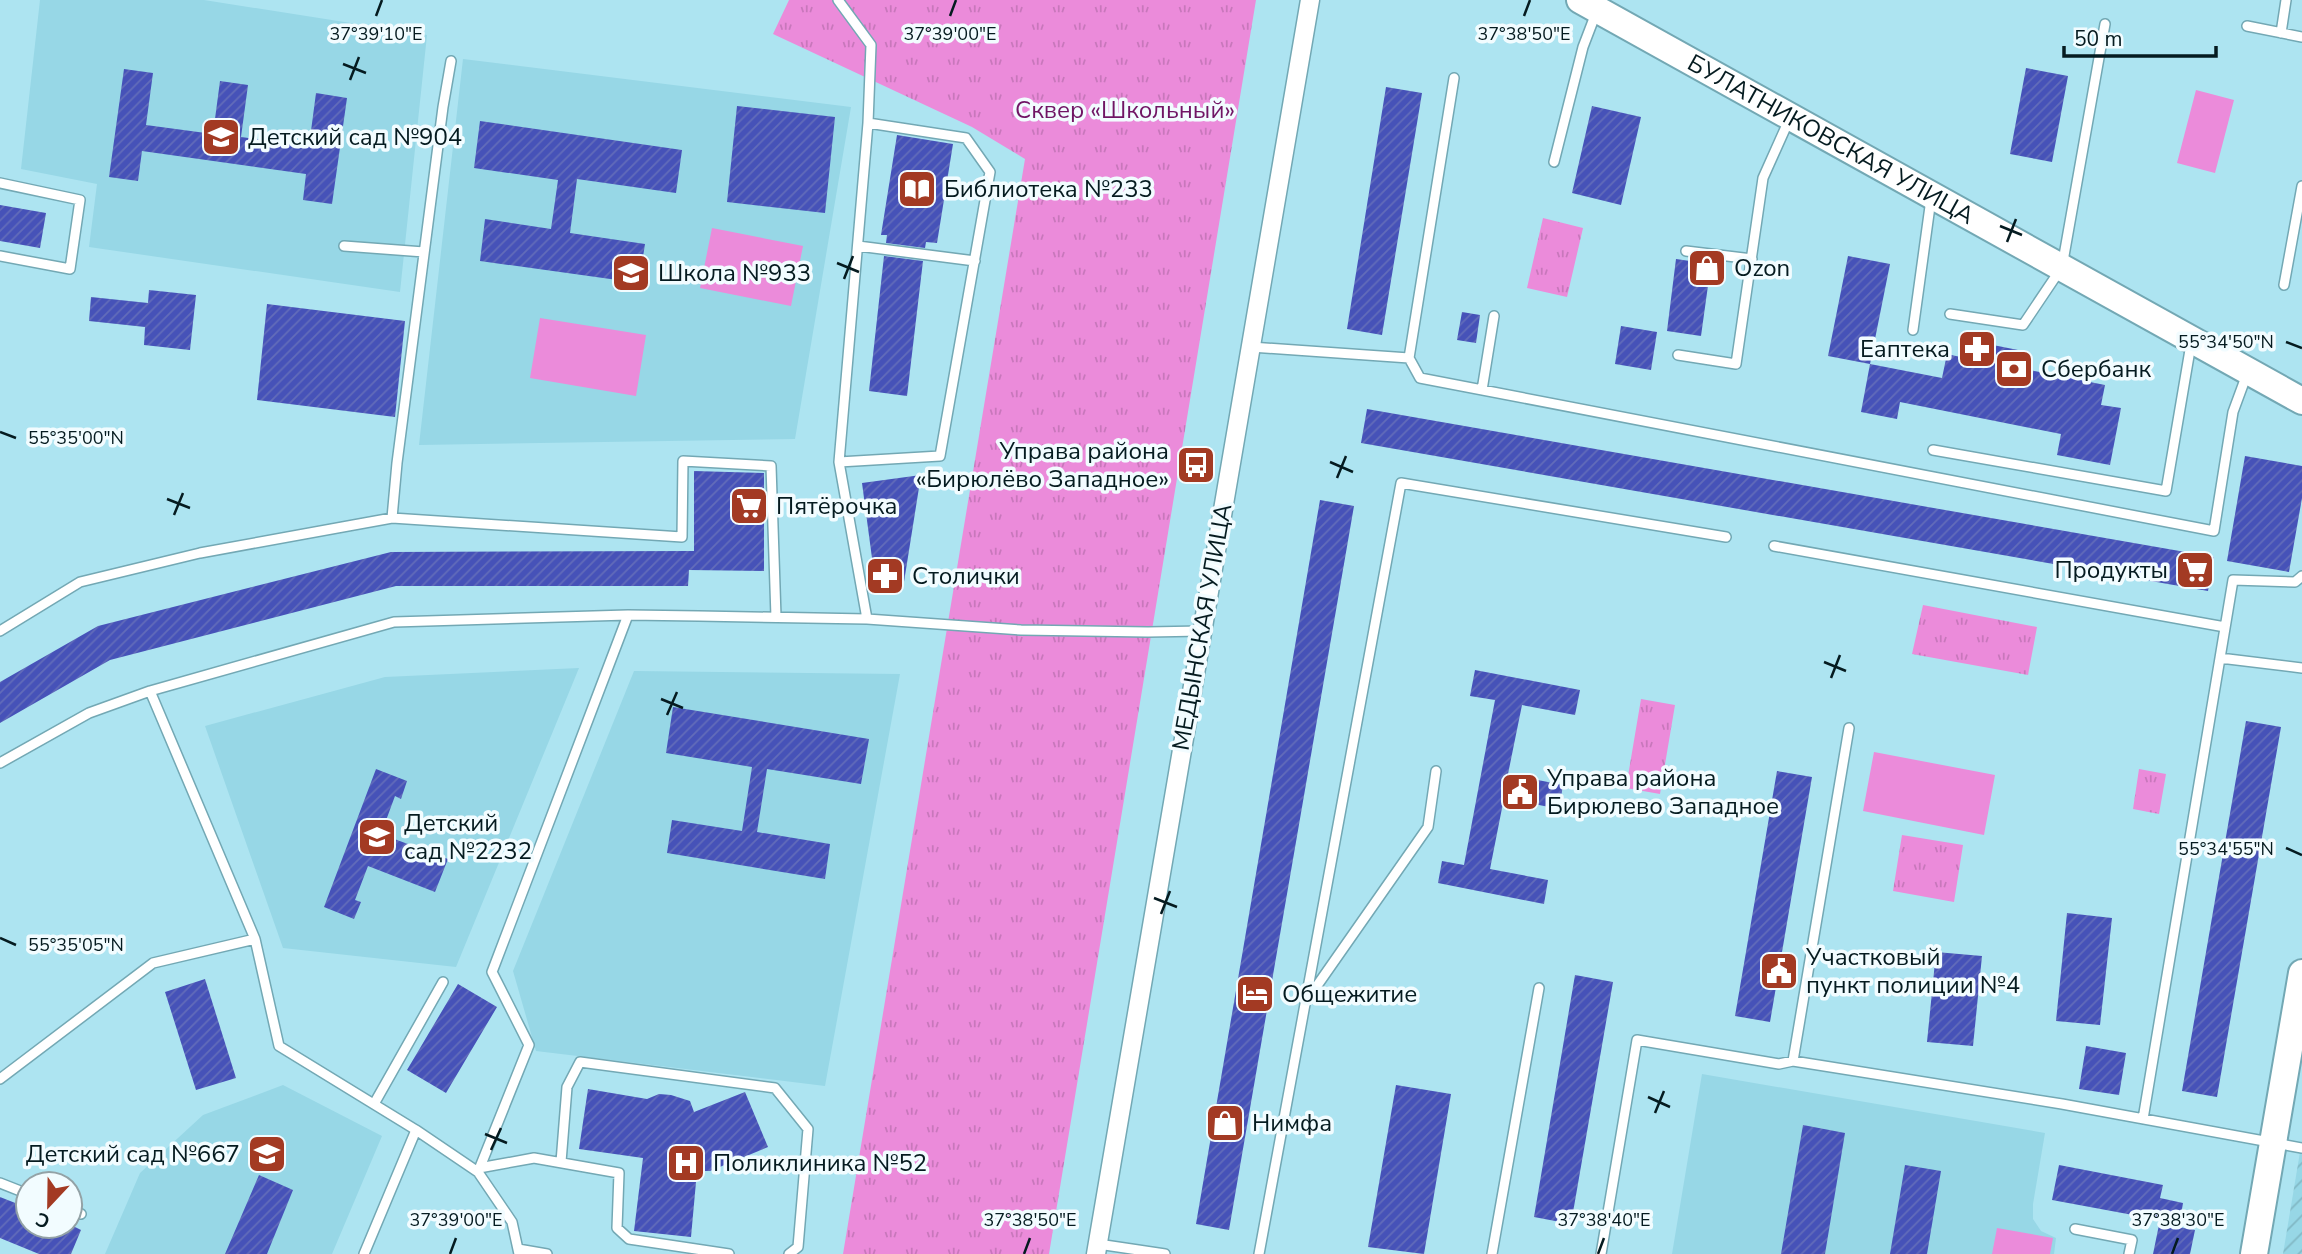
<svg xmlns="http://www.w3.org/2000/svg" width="2302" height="1254" font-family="'Nunito Sans',sans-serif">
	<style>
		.built { fill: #97d7e6 }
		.industrial { fill: url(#industrial-furrows) }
		.green { fill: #eb8bda }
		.park { fill: url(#park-tufts) }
		.building { fill: url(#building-hatch) }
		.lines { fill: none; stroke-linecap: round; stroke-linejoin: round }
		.lane-casing { stroke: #73a8b4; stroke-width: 12 }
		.street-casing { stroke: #73a8b4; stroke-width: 21 }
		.secondary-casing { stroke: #73a8b4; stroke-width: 30 }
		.lane { stroke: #fff; stroke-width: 9 }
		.street { stroke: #fff; stroke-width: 18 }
		.secondary { stroke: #fff; stroke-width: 26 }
		.ticks { fill: none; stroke: #051b20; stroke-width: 2.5 }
		.labels { text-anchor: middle; stroke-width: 7; stroke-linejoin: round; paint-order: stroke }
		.park-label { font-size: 24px; fill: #701565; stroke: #f2fcff }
		.poi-label { font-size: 24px; fill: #051b20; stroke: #f2fcff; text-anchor: start }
		.street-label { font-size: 24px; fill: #051b20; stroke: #f2fcff }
		.ticks-label { font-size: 18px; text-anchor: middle; fill: #051b20; stroke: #f2fcff; stroke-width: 7; stroke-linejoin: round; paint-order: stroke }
	</style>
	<defs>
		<pattern id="industrial-furrows" width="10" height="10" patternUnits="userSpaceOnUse" patternTransform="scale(1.75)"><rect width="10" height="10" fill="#97d7e6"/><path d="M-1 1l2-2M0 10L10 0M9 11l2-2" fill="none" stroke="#81b8c5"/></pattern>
		<pattern id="park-tufts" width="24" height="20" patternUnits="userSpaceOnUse" patternTransform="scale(1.75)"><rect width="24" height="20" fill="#eb8bda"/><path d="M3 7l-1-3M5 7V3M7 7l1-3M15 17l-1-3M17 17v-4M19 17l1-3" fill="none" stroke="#c877bb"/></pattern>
		<pattern id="building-hatch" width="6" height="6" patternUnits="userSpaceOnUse" patternTransform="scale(1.75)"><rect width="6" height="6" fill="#4652b8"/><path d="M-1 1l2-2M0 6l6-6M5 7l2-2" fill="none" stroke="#626cb9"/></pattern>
	</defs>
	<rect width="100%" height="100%" fill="#ade4f1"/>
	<path class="built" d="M40,0H204L427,35L400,292L89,247L97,184L21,169Z
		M463,59L851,107L795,439L419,445Z
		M579,668L456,967L283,948L205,726L385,677Z
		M634,671L900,674L825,1086L536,1051L513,971Z
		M1702,1074L2045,1133L2033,1204V1219L2041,1231L2056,1238L2054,1254H1672Z
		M283,1085L382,1136L332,1254H105L140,1173L203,1115Z"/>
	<path class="industrial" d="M2302,1140V1254H2283Z"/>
	<path class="green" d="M2196,90L2234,100L2215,173L2177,163Z
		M712,228L803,246L791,306L700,288Z
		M540,318L646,335L636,396L530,378Z
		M1874,752L1995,775L1984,835L1863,811Z
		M1997,1228L2053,1238L2050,1254H1992Z"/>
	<path class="park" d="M789,0H1256L1049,1254H843L1025,159L972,127L773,34Z
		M1543,218L1583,228L1567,297L1527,288Z
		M1923,605L2037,627L2028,675L1912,654Z
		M1641,699L1675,705L1660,794L1626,788Z
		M2139,769L2166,774L2159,814L2133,809Z
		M1902,835L1963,845L1954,902L1893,891Z"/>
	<path class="building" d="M2026,68L2068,76L2052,162L2010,154Z
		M124,69L153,73L146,125L213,134L220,81L248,85L241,137L309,146L316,93L347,98L332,204L303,200L306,174L142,151L138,181L109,177Z
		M1386,87L1422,93L1382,335L1347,329Z
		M737,106L835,117L825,213L727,202Z
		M1592,106L1641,117L1621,205L1572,193Z
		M480,121L682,150L676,193L577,179L570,233L645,244L639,283L480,261L485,219L551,229L558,180L474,168Z
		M897,135L953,144L937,243L926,242L925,248L886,243L887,235H881Z
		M0,205L46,213L40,248L0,241Z
		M884,256L923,261L907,396L869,391Z
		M1848,256L1890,264L1870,364L1828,356Z
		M1676,259L1711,264L1701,336L1667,331Z
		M149,290L196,295L190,350L144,345L145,327L89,321L91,297L148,303Z
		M267,304L405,321L395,417L257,400Z
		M1462,312L1480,315L1476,343L1457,340Z
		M1621,326L1657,332L1651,370L1615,364Z
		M1968,340L2023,351L2020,368L2105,385L2101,405L2121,408L2110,465L2057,455L2061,434L1900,402L1897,419L1861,412L1870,364L1942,378L1947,354L1965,358Z
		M1367,409L2214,557L2208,591L1361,443Z
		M2245,456L2302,466V498L2289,572L2227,561Z
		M694,471L764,473V571L689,570L688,586H396L110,660L0,723V682L98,626L391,552L694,551Z
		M921,475L904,582L876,588L862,483Z
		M1320,500L1354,506L1229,1230L1196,1224Z
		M1475,670L1580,690L1575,715L1522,705L1508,774L1563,785L1559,809L1504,798L1490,869L1548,880L1544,904L1438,883L1442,861L1464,865L1495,700L1470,696Z
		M673,707L869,739L861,784L767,769L757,832L830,844L825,879L667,853L672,820L742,831L752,767L666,753Z
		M2246,721L2281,727L2217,1097L2182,1091Z
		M376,769L407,781L401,799L395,796L381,834L448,859L435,892L368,866L355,900L361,902L354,919L324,907Z
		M1777,771L1812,777L1770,1022L1735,1016Z
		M2067,913L2112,918L2100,1025L2056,1021Z
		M1936,952L1982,956L1973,1046L1927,1042Z
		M1575,975L1613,982L1571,1224L1534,1217Z
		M205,979L236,1078L196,1090L165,992Z
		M458,984L497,1007L446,1093L407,1070Z
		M2086,1046L2126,1053L2119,1095L2079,1089Z
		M1396,1085L1451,1094L1424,1254L1368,1247Z
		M588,1089L647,1099L659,1094L671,1095L690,1101L694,1112L745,1092L768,1147L710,1171H697L691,1237L634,1231L643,1158L579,1149Z
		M1803,1125L1845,1133L1825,1254H1781Z
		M1905,1165L1941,1171L1927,1254H1890Z
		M2059,1165L2163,1185L2160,1198L2183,1203L2179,1227L2195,1230L2190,1254H2153L2160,1220L2052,1200Z
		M259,1175L293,1190L267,1254H225Z
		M0,1197L28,1208V1226H73L81,1230L71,1254H39L0,1238Z"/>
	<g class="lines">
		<defs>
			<path id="lane" d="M838,0L871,45L868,123L839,462L867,619
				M2247,26L2302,37
				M2281,33L2286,0
				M1554,162L1583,47L1596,13
				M0,183L80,200L70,269L0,256
				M344,246L424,252
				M858,246L975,261
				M1686,251L1752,259
				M2284,285L2302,186
				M1950,314L2023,325L2062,267L2105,24
				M1913,330L1931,199
				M1251,347L1409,358L1454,78
				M1678,355L1736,364L1763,178L1789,120
				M1409,358L1420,378L2214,531L2233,412L2247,374
				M1482,390L1494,316
				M1933,450L2166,491L2191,344
				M839,462L940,456L990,172L966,138L868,123
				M392,518L397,463L443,107L451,61
				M1774,546L2225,627
				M0,631L80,582L200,553L392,518L682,537L683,461L771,466L776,617
				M2220,658L2233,580L2295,582L2302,576
				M150,691L255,939
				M0,763L89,713L150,691L394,622L628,615L699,616L867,619L1021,630L1148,632L1202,631
				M1307,1000L1428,827L1436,771
				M1793,1061L1849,728
				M0,1079L153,963L255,939L279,1046L416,1130
				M374,1104L443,982
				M2143,1119L2220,658L2302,668
				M561,1162L567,1087L580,1062L775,1088L808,1129L798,1247L789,1254
				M479,1168L534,1158L619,1173L617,1228L629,1239L729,1254
				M478,1172L512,1222L519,1254
				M0,1183L28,1194
				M70,1210L81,1214
				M2075,1229L2132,1240L2129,1254
				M1098,1244L1165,1254
				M518,1249L547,1254
				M364,1254L416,1130L478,1172L529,1045L492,972L628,615
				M1259,1254L1401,483L1726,537
				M1492,1254L1539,988
				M1601,1254L1637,1040L1779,1064L1793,1061L2062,1104L2302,1148"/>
			<path id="street" d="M1096,1254L1310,0"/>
			<g id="secondary">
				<path id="s1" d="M1580,0L2302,401"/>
				<path d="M2254,1254L2302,973"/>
			</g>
		</defs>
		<use href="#lane" class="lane-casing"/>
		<use href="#street" class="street-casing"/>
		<use href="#secondary" class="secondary-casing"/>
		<use href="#lane" class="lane"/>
		<use href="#street" class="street"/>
		<use href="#secondary" class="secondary"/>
	</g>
	<path class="ticks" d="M376,16L382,0M950,16L956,0M1524,16L1530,0M343,64L366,73M350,80L359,57M2000,226L2022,235M2007,242L2016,219M837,263L859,272M844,279L853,256M2286,342L2302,348M0,432L16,438M1330,462L1353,472M1337,478L1346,456M167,499L190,508M174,515L183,493M1824,662L1846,671M1831,678L1840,655M661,699L683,708M667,715L677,692M2286,848L2302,855M1154,898L1177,907M1161,914L1170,891M0,938L16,945M1648,1097L1670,1107M1655,1113L1664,1091M485,1134L507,1143M491,1150L501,1128M450,1254L456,1238M1024,1254L1030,1238M1598,1254L1604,1238M2172,1254L2178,1238"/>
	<defs>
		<symbol id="school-square" viewBox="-11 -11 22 22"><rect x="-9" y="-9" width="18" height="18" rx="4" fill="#a33a23" stroke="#f2fcff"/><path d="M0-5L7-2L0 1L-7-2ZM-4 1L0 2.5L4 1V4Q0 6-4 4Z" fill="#fff"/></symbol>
		<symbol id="library-square" viewBox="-11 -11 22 22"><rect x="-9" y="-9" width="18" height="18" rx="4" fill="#a33a23" stroke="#f2fcff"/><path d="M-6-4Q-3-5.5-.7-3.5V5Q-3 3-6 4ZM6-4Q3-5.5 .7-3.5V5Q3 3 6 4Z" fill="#fff"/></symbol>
		<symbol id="shop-square" viewBox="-11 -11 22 22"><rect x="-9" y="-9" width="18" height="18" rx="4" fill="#a33a23" stroke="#f2fcff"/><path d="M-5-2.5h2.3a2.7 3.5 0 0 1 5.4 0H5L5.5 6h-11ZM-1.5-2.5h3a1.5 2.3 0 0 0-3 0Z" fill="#fff"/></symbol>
		<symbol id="pharmacy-square" viewBox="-11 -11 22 22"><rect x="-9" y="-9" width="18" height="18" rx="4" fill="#a33a23" stroke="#f2fcff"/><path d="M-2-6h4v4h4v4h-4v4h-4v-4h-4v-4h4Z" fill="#fff"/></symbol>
		<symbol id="bank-square" viewBox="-11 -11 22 22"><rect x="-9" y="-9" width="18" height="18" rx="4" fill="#a33a23" stroke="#f2fcff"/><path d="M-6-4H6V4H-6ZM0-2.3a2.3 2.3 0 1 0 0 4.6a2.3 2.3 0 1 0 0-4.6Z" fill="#fff"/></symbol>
		<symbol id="bus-square" viewBox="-11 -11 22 22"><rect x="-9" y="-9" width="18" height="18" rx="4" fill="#a33a23" stroke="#f2fcff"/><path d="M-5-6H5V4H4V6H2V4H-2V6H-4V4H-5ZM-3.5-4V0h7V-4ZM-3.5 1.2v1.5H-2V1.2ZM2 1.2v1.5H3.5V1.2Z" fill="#fff"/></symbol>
		<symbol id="supermarket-square" viewBox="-11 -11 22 22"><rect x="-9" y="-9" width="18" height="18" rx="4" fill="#a33a23" stroke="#f2fcff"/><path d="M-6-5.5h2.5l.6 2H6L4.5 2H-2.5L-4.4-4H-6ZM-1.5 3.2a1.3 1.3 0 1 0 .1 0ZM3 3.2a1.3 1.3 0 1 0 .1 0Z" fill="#fff"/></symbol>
		<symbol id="civic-square" viewBox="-11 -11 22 22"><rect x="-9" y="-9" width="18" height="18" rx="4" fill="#a33a23" stroke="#f2fcff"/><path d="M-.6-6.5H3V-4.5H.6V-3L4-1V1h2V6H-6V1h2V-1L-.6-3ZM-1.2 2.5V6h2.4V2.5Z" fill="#fff"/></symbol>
		<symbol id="hotel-square" viewBox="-11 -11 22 22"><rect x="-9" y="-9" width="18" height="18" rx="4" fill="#a33a23" stroke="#f2fcff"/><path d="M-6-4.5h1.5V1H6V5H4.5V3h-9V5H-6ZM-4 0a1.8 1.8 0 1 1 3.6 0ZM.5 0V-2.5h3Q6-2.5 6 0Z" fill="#fff"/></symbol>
		<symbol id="hospital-square" viewBox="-11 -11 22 22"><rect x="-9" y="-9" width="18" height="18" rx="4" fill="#a33a23" stroke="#f2fcff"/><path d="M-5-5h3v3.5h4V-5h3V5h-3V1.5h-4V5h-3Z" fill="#fff"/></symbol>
	</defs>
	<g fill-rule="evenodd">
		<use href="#school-square" x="199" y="115" width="44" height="44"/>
		<use href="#library-square" x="895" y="167" width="44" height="44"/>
		<use href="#shop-square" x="1685" y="246" width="44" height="44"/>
		<use href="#school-square" x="609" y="251" width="44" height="44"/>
		<use href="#pharmacy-square" x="1955" y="327" width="44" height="44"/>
		<use href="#bank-square" x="1992" y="347" width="44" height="44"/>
		<use href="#bus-square" x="1174" y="443" width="44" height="44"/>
		<use href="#supermarket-square" x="727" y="484" width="44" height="44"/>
		<use href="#supermarket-square" x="2173" y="548" width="44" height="44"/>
		<use href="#pharmacy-square" x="863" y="554" width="44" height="44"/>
		<use href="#civic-square" x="1498" y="770" width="44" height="44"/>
		<use href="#school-square" x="355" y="815" width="44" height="44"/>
		<use href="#civic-square" x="1757" y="949" width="44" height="44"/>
		<use href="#hotel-square" x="1233" y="972" width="44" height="44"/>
		<use href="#shop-square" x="1203" y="1101" width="44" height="44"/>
		<use href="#school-square" x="245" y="1132" width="44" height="44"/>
		<use href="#hospital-square" x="664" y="1141" width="44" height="44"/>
	</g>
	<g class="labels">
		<g class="park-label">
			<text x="1125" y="118">Сквер «Школьный»</text>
		</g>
		<g class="poi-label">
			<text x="248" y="145">Детский сад №904</text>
			<text x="944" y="197">Библиотека №233</text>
			<text x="1734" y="276">Ozon</text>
			<text x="658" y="281">Школа №933</text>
			<text x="1950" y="357" text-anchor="end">Еаптека</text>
			<text x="2041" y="377">Сбербанк</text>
			<text x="1169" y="459" text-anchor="end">Управа района<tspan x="1169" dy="28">«Бирюлёво Западное»</tspan></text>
			<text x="776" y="514">Пятёрочка</text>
			<text x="2168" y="578" text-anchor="end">Продукты</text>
			<text x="912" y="584">Столички</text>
			<text x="1547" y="786">Управа района<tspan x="1547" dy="28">Бирюлево Западное</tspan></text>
			<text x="404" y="831">Детский<tspan x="404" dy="28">сад №2232</tspan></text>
			<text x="1806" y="965">Участковый<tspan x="1806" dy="28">пункт полиции №4</tspan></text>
			<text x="1282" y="1002">Общежитие</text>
			<text x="1252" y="1131">Нимфа</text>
			<text x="240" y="1162" text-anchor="end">Детский сад №667</text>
			<text x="713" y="1171">Поликлиника №52</text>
		</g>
		<g class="street-label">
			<text dy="8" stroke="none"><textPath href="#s1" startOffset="287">БУЛАТНИКОВСКАЯ УЛИЦА</textPath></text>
			<text transform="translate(1202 627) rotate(-80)" y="8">МЕДЫНСКАЯ УЛИЦА</text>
		</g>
	</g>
	<g class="ticks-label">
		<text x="376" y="40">37°39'10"E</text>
		<text x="1524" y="40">37°38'50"E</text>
		<text x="950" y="40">37°39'00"E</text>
		<text x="2226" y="348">55°34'50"N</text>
		<text x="76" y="444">55°35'00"N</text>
		<text x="2226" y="855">55°34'55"N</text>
		<text x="76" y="951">55°35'05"N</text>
		<text x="456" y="1226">37°39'00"E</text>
		<text x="1030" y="1226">37°38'50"E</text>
		<text x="1604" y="1226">37°38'40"E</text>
		<text x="2178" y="1226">37°38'30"E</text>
	</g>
	<g transform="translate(49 1205) rotate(202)"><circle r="33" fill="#f2fcff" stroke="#93a2a6" stroke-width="2"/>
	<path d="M0-5L12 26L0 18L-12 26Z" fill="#a33a23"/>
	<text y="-10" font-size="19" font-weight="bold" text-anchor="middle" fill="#051b20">С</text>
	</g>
	<path d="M2064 46v10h152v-10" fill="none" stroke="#051b20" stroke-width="3.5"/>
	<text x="2074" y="46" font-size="21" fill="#051b20" stroke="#f2fcff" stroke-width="5" paint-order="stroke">50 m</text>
</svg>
